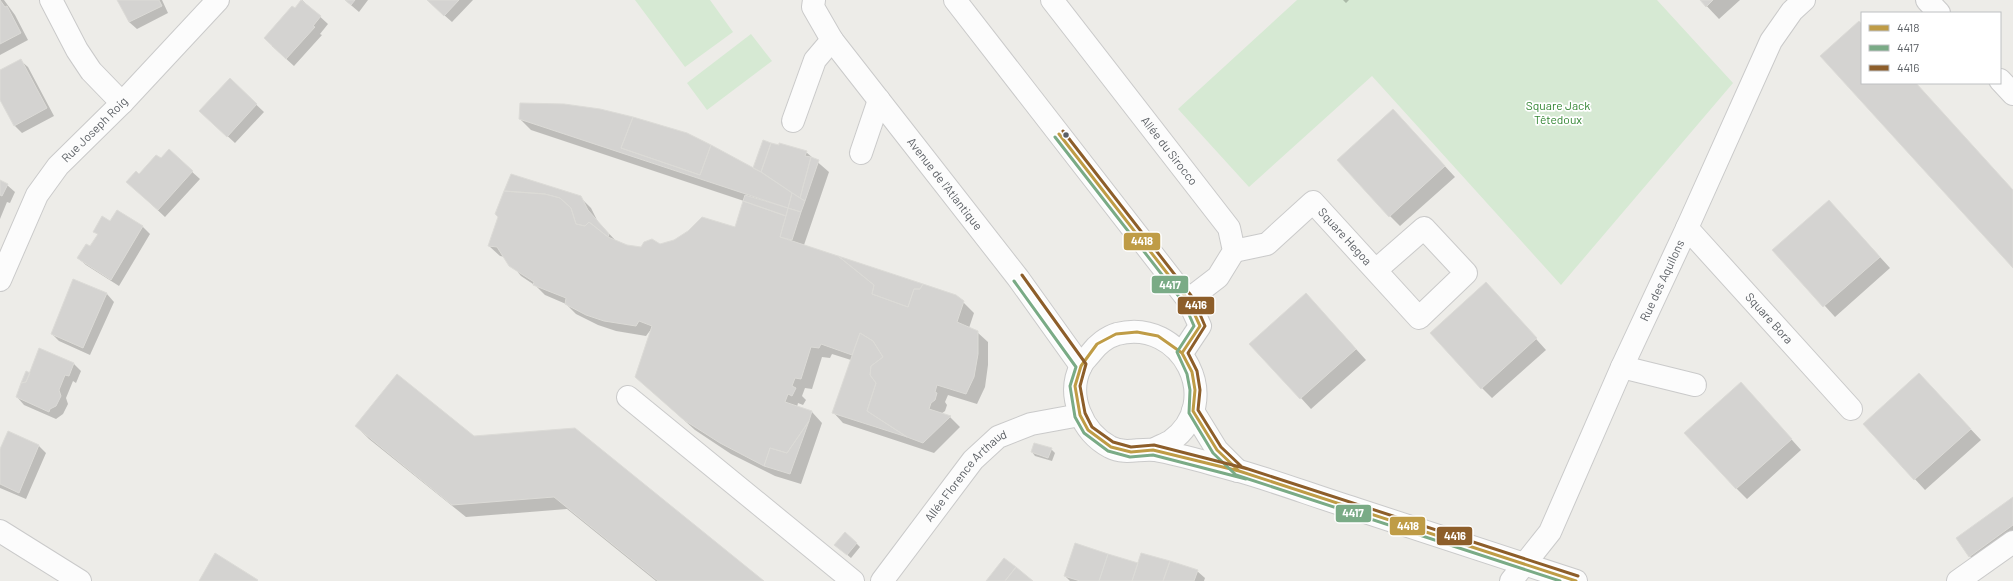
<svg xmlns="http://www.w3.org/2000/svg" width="2013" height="581" font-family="Barlow,sans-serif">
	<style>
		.green { fill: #d6e9d3 }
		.shadow { fill: #0003 }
		.building { fill: #d4d3d1; stroke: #dcdbd7 }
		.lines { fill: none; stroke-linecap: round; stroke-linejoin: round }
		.minor-casing { stroke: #cacaca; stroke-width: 24 }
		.minor { stroke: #fcfcfc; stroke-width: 22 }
		.bus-1-casing { stroke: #fff; stroke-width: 6 }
		.bus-2-casing { stroke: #fff; stroke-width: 6 }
		.bus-3-casing { stroke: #fff; stroke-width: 6 }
		.bus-1 { stroke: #bf9c46; stroke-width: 3 }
		.bus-2 { stroke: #7aab86; stroke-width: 3 }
		.bus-3 { stroke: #8d5e2a; stroke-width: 3 }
		.bus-dot { fill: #5d6166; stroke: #fff; stroke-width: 1.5 }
		.labels { text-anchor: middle; stroke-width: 3.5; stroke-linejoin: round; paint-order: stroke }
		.park-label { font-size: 12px; fill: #348634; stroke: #fff }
		.street-label { font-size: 12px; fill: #5d6166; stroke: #fff }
		.line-badge { stroke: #fff; stroke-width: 1.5 }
		.badge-label { font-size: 11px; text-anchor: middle; font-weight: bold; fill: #fff }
	</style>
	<rect width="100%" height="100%" fill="#edece8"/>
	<path class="green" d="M635,0H710L733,32L685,67Z
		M1297,0H1657L1733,83L1561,285L1372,76L1249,187L1178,109Z
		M751,34L772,61L707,110L687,83Z"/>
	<path class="shadow" d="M0,0H4L15,15L28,40L0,55Z
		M118,0H162L168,13L137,29L129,22Z
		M302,0L328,24L320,34L322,35L294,66L272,46Z
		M345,0H368L359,12Z
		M427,0H473L452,22Z
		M1343,0H1349L1346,3Z
		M1701,0H1740L1719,19Z
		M20,60L28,67L54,116L22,133L15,126L0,98V71Z
		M230,80L264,112L235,143L208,118Z
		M520,119L754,169L806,152L829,172L804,245L963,302L974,313L969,328L977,332L988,342V365L985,387L977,404L948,395L945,402L947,405L945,411L941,414L950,417L960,427L934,453L843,423L833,412L851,360L832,354L830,358L822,357L812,389L805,388L802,396L806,400L803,405L798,403L797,407L812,412L822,423L801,484L775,476L731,454L695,430L636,377L652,328L646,336L616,331L598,325L576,314L566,304L545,295L536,286L521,276L505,257L500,256L489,246L580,197L591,208L598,222L617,242L627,246L641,248L660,245L735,229L744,201L531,130Z
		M1403,121L1455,177L1400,226L1390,216Z
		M169,151L200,179L165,217L135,189L139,175L161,160Z
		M0,181L7,185L15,192L10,203L7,202L0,219Z
		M1839,212L1890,268L1835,317L1774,250Z
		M110,222L142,226L150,234L119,286L86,265L78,258L91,247L98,235L95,232Z
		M74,281L107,294L114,302L90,355L59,341L52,334Z
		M1486,283L1546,350L1492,398L1482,388Z
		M1316,305L1366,360L1311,409L1301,398Z
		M40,350L74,364L81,371L76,383L73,381L66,398L68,404L63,414L56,419L24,405L17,397L30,374Z
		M1929,385L1981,440L1925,490L1864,424Z
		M1751,394L1801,450L1747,499L1736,488Z
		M356,426L473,437L763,581H656L567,509L466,517L369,439Z
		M8,433L39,446L46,453L26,499L0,488V452Z
		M1051,449L1055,453L1052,461L1035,456L1032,452Z
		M2013,498V531L1973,560L1970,556Z
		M856,543L860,547L851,558L839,548Z
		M1138,564L1197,571L1205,578L1204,581H1070L1065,576Z"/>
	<path class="building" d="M0,0L5,7L7,6L21,33L0,44Z
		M117,0H159L162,6L129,22Z
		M301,0L321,16L313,26L315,27L286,59L264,38L292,6L295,8Z
		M345,0H355L351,5Z
		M427,0H459L444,16Z
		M1700,0H1713L1706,7Z
		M1859,21L1862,24V83H1916L2013,190V268L1820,56Z
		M21,59L47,108L14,126L0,100V70Z
		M230,78L257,104L227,137L199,111Z
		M520,103L564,104L600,109L633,117L621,148L700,175L711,145L761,172L792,193L788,208L519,119Z
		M1393,109L1445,166L1389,217L1337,160Z
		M633,117L687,133L711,145L700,175L621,148Z
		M763,140L771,143L761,172L753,168Z
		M771,143L779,145V143L807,151L805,156L811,157L800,198L761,172Z
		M169,149L193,171L158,210L126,182L136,171L139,174L156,155L161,158Z
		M811,157L819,160L805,201L800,198Z
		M511,174L581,196L588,210L609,234L608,237L589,222L585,226L576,224L571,208L560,198L545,194L504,191Z
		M0,180L8,184L2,196L0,195Z
		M504,191L545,194L560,198L571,208L576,224L585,226L589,222L608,237L627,245L641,247L644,242L652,239L660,244L674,240L688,231L702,217L735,227L743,201L786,216L780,237L838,256L874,285L872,294L908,307L914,289H920L923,284L956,295L964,301L957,322L978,331V354L974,377L966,394L937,385L935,392L937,393L935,400L931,403L929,409L951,416L923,443L907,437L867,411L876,383L870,375L871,366L883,357L873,341L860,333L852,355L821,344L819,348L811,347L801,379L795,378L792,386L796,388L792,396L788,394L785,402L812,411L809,421L787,453L770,448L764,466L720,443L684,420L635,377L652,326L639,321L636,326L604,321L586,315L565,304L566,298L533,285L534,282L509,266L497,247L488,246L498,217L495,214Z
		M792,193L805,201L801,212L788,208Z
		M745,195L788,208L786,216L743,201Z
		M1829,200L1880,257L1823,307L1772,250Z
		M788,208L801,212L792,240L780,237Z
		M117,210L143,226L111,280L77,258L86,244L90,246L98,234L93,232L102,216L110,221Z
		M838,256L923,284L920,289H914L908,307L872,294L874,285Z
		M73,279L107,293L83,348L51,334Z
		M1486,282L1537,338L1481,389L1430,333Z
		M1306,293L1356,349L1300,399L1249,344Z
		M860,333L873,341L883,357L871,366L870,375L876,383L867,411L907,437L832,413Z
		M39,348L74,363L69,376L65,375L59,390L61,396L56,406L50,409L49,412L16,397L21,383L26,382Z
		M26,371L30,373L26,382L21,383Z
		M1919,373L1971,429L1914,480L1863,424Z
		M397,374L474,436L575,428L764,581H658L554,497L452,505L355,426Z
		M1741,382L1792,439L1736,489L1684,433Z
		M809,421L790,474L764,466L770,448L787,453Z
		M8,431L39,445L19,493L0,484V449Z
		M1034,443L1052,448L1048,458L1031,452Z
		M2013,497V525L1969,557L1956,538Z
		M845,532L857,543L847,555L834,545Z
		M1075,543L1108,554L1099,581H1080L1064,576Z
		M215,553L258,580L257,581H199Z
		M1141,553L1170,561L1163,581H1132Z
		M1108,554L1138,563L1132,581H1099Z
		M1004,558L1016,567L1005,581H986Z
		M1170,561L1198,570L1194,581H1163Z
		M1016,567L1033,581H1005Z"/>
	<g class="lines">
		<defs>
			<g id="minor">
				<path d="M51,0L77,50L91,71L122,103"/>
				<path id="s1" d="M814,0L813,7L832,40L1018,278L1081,366"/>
				<path d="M955,0L1188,300L1200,326L1182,353"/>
				<path id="s2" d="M1052,0L1229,228L1234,251L1218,277L1188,300"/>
				<path d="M1927,0L1939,13"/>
				<path d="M2000,80L2013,94"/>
				<path d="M793,121L815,60L832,40"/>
				<path d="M861,153L879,100"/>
				<path id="s3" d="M1687,228L1851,409"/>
				<path id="s4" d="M1234,251L1267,244L1313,202L1419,318L1466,273L1424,228L1376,270"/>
				<path id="s5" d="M0,280L37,195L58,166L122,103L218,0"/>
				<path d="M1622,367L1695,385"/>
				<path d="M628,397L853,581"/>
				<path d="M1193,411L1217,450L1238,471"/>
				<path d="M1153,450C1158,447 1166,444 1171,441C1225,402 1182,317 1117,334C1107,337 1097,345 1091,353C1088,357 1083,361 1081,366C1066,395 1082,432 1110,447C1126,455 1139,448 1155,450C1183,455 1211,464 1239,471C1278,482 1317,497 1356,509C1430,533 1503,557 1576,581"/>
				<path d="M0,531L80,581"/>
				<path id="s6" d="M882,581L973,460L998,437L1031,424L1080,415"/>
				<path id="s7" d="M1511,581L1550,532L1622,367L1687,228L1771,41L1792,11L1804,0"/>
				<path d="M1958,581L2013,542"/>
			</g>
		</defs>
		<use href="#minor" class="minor-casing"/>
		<use href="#minor" class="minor"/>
		<defs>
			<path id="bus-1" d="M1059,134L1188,300L1200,326L1182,353
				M1137,332L1158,336L1182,353L1192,372L1195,390L1193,411L1217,450L1239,471L1153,450L1131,452L1111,447L1088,430L1080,415L1075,386L1081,366L1097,344L1116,334Z
				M1239,471L1576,581"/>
			<path id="bus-2" d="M1055,137L1184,303L1194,326L1177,352L1187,374L1190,390L1189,413L1213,453L1236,475L1560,581
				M1014,281L1076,367L1070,386L1075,417L1084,433L1108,451L1130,457L1153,455L1246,479"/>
			<path id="bus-3" d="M1063,131L1193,298L1205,326L1188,353L1197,371L1200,390L1198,410L1221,447L1242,467L1578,576
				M1022,275L1086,364L1080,386L1085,413L1092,427L1113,442L1131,447L1154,445L1248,469"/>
		</defs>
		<use href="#bus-1" class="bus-1-casing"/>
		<use href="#bus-2" class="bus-2-casing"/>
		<use href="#bus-3" class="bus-3-casing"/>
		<use href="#bus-1" class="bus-1"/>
		<use href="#bus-2" class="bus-2"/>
		<use href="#bus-3" class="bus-3"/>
	</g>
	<circle class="bus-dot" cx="1066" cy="135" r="3.5"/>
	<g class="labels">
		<g class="park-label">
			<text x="1558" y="110">Square Jack<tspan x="1558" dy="14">Têtedoux</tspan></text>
		</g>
		<g class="street-label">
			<text dy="4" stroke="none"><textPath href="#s5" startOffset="180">Rue Joseph Roig</textPath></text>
			<text dy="4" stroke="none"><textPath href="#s2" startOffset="191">Allée du Sirocco</textPath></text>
			<text dy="4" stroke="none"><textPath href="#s1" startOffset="228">Avenue de l'Atlantique</textPath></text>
			<text dy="4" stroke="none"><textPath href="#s4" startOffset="143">Square Hegoa</textPath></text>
			<text dy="4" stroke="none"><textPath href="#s7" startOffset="338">Rue des Aquilons</textPath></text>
			<text dy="4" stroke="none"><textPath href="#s3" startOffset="122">Square Bora</textPath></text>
			<text dy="4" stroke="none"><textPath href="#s6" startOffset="135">Allée Florence Arthaud</textPath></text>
		</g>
	</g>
	<g class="line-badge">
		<rect x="1123" y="232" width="38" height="19" rx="4" fill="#bf9c46"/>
		<rect x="1151" y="275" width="38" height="19" rx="4" fill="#7aab86"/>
		<rect x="1177" y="296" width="38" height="19" rx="4" fill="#8d5e2a"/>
		<rect x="1335" y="504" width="37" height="19" rx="4" fill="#7aab86"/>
		<rect x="1389" y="516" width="37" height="20" rx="4" fill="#bf9c46"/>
		<rect x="1436" y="526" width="37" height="20" rx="4" fill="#8d5e2a"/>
	</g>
	<g class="badge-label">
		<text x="1142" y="245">4418</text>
		<text x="1170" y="289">4417</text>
		<text x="1196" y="309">4416</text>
		<text x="1353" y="517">4417</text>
		<text x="1408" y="530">4418</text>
		<text x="1455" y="540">4416</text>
	</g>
	<rect x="1861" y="12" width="140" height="72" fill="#ffffff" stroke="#bec0c2"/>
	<rect x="1869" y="25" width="20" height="6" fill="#bf9c46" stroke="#bec0c2"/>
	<text x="1897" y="32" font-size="12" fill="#5d6166">4418</text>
	<rect x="1869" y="45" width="20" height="6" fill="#7aab86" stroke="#bec0c2"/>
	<text x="1897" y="52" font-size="12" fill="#5d6166">4417</text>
	<rect x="1869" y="65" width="20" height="6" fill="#8d5e2a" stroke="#bec0c2"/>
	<text x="1897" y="72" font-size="12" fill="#5d6166">4416</text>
</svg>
